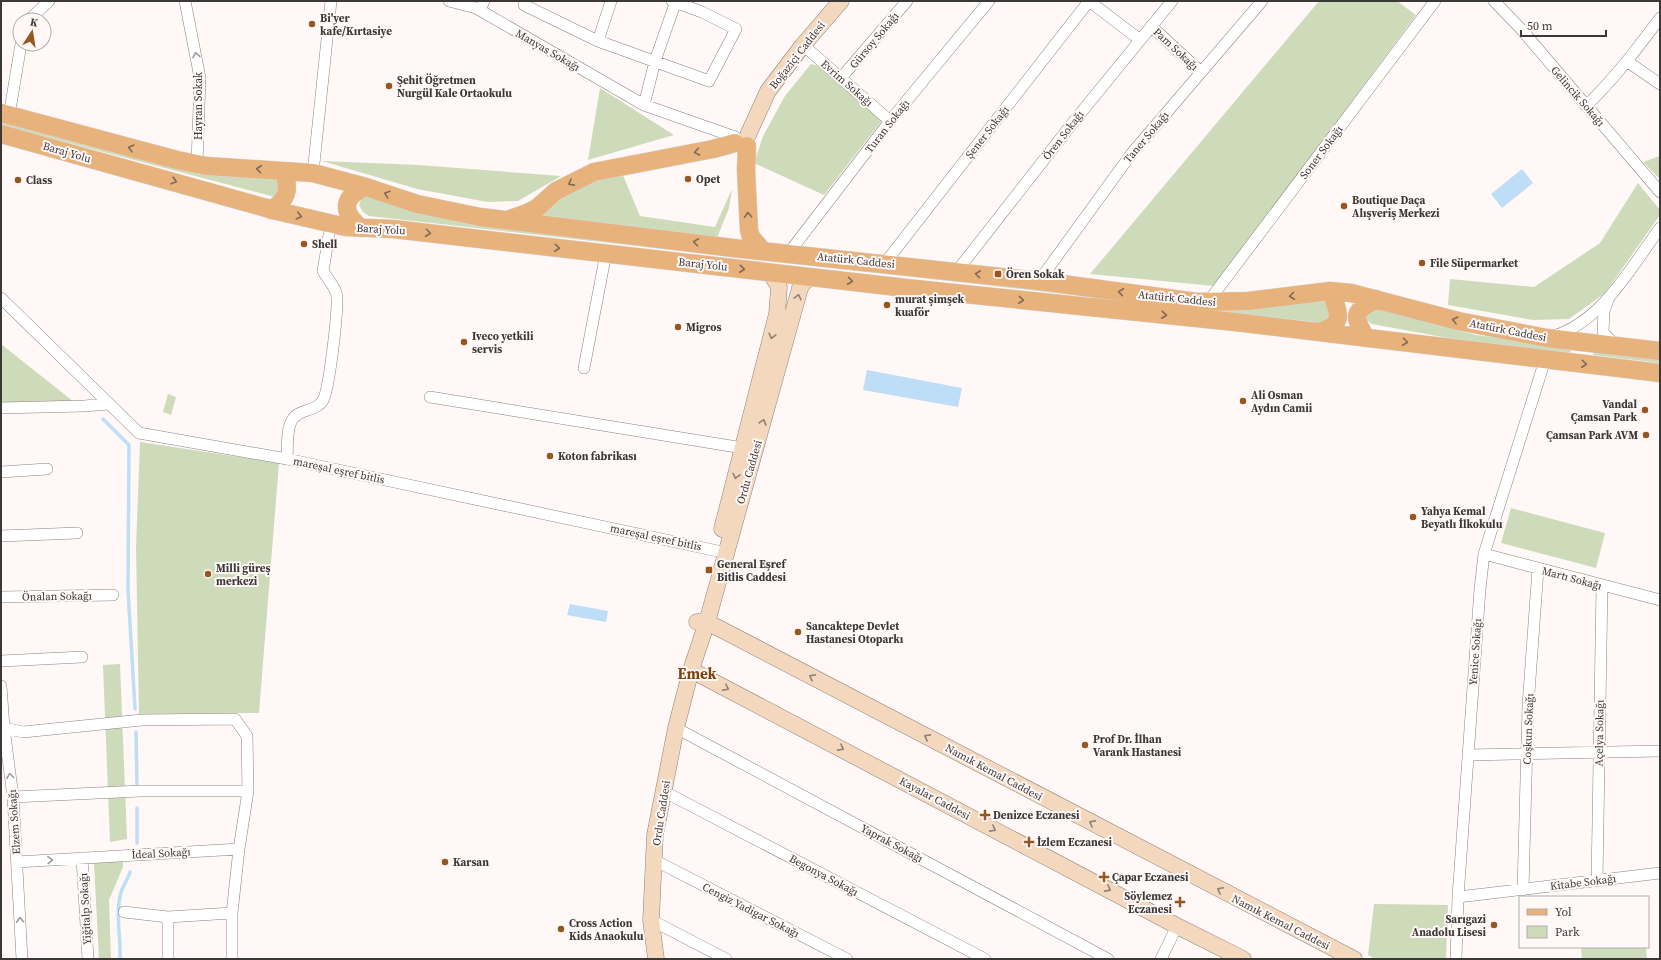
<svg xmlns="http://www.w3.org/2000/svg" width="1661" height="960" font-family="'Source Serif 4',serif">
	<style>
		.green { fill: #cddbbb }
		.water { fill: #beddf6 }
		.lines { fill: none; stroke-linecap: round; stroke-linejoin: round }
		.stream { stroke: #beddf6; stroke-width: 3.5 }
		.street-casing { stroke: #888380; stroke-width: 12 }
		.secondary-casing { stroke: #888380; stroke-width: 17 }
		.primary-casing { stroke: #d8d7d7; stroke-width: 19 }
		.street { stroke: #fff; stroke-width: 11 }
		.secondary { stroke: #f3d8bd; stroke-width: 16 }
		.primary { stroke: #e7b27b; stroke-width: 18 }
		.oneway { stroke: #9d9c9c }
		.oneway2 { stroke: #806953 }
		.oneway3 { stroke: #8e8174 }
		.poi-dot { fill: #96561f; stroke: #fff8f6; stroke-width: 1.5 }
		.labels { text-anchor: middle; stroke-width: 4; stroke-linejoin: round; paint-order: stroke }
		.poi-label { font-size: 11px; font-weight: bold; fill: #3b3938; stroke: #fff8f6; text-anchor: start }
		.street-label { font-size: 11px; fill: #3b3938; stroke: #fff8f6 }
		.district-label { font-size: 15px; font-weight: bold; fill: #7d440f; stroke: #fff8f6 }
	</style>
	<rect width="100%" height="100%" fill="#fff8f6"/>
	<path class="green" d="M1319,1H1397L1416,15L1214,286L1090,274Z
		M811,64L822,67L883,119L824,195L754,163L763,136L785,96Z
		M600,88L674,135L588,160Z
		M1,120L279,176L282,182L275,197L1,125Z
		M1660,156V179L1643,162Z
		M322,161L419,165L561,176L518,201L488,202L417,189Z
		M622,173L640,216L715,227L732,189L729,208L717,238L542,215L578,185Z
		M1638,183L1660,210V215L1605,293L1569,319L1533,320L1448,305L1450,279L1534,287L1600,243Z
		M365,195L1137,298L1322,301L1329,305L1331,316L1323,323L369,216L363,212L359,205L362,198Z
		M1374,308L1476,335L1571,347L1570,354L1448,338L1372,324L1365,319L1368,309Z
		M1,344L74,402L1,405Z
		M1594,350L1660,357V363L1593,355Z
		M168,394L176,397L171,415L163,412Z
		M140,442L279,463L259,713L139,714L136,547Z
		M1511,508L1605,533L1596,568L1501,543Z
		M120,664L127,839L110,842L103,665Z
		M123,859V867L109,900L111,959H99L94,863Z
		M1374,904L1448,905L1446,959H1375L1368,955Z
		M1581,947H1646L1647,959H1582Z"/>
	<path class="water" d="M1522,169L1533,183L1502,208L1491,194Z
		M867,370L962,388L958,407L863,390Z
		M570,604L608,611L606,622L567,615Z"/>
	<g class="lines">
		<path class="stream" d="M103,419L129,445L128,590L135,709
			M136,732L137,786
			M137,808V843
			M120,959C121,937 115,914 121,892C123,886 128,879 130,872"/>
		<defs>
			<path id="street" d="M185,1L200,78L197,164
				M449,1L476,8L644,105L735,137
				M1089,1L1139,39
				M1494,1L1521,29L1660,192
				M524,5L598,41L709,81L736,29L702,12L672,1
				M480,10L484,1
				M29,20L49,1
				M1151,26L1201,72
				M598,41L611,1
				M803,45L890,121
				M1628,62L1660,84
				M841,78L907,1
				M644,105L655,61L676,1
				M1586,106C1615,78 1636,50 1660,18
				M9,116L21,44
				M313,173L331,1
				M788,254L890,121L989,1
				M885,263L1089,1
				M957,271L1075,120L1172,1
				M1039,281L1132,153L1262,1
				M1,298L139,433L287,459L727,553
				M1608,300L1604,311L1603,332L1609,339L1617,345
				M1208,302L1435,1
				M1553,336C1601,323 1632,266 1660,228
				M584,368L606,253
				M430,397L743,448
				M1,408L84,406L109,404
				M287,459C288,447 286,430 292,420C299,408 319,412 324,398C329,386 340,303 336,292C333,285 327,278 323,271L329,235
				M1,472L47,469
				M1,536L77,533
				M1484,554L1660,600
				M1,597L113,595
				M1,661L82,657
				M1,686L4,728L13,797L22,959
				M4,728L23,732L142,720L235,719L247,736L248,791L239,849L232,913L168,917V959
				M676,728L1108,959
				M1469,755L1660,751
				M663,791L985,959
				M13,797L140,791H248
				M82,858L88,959
				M654,860L847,959
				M17,862L239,849
				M1597,881L1602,586
				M1523,890L1528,706L1538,569
				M1458,897L1660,873
				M124,912L168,917
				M232,913V959
				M651,920L726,959
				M1161,959L1177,926
				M1456,959L1458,897L1480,589L1484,554L1545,360"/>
			<path id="secondary" d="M748,135L768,91L803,45L841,1
				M722,529L777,314L779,287L770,272
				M697,622H707L1354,959
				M691,670L1177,926L1243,959
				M656,959L651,920L655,835L676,728L691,670L707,622L800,288L804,282L811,277"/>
			<path id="primary" d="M1,113L177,160L207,166L313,173L366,187L417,204L480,217L733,248L1039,281L1197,302L1248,301L1330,291L1351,293L1458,321L1547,338L1660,351
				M1,134L277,211L346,227L393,229L906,288L1235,322L1660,373
				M747,146L746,170L749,230L751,237L762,250
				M271,210C287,200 290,190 284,172
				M510,219L527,213L537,208L556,191L594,172L713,149L735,143
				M361,228C341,212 342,197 366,187
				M1317,332C1346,326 1339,312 1330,291
				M1366,338C1352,314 1354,312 1376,299"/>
		</defs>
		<use href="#street" class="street-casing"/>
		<use href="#secondary" class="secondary-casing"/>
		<use href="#primary" class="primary-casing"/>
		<use href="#street" class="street"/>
		<use href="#secondary" class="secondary"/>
		<use href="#primary" class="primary"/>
	</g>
	<defs><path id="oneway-chevron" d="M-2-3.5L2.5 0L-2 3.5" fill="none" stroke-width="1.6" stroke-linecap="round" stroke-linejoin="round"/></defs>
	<g class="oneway">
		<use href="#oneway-chevron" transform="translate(196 55) rotate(-101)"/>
		<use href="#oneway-chevron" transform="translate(10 776) rotate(-98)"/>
		<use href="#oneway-chevron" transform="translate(50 860) rotate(-3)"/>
		<use href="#oneway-chevron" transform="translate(20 920) rotate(-93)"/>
	</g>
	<g class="oneway2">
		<use href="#oneway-chevron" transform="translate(131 148) rotate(-166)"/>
		<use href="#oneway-chevron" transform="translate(697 152) rotate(169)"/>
		<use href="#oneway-chevron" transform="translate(259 169) rotate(-173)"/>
		<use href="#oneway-chevron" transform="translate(174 181) rotate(16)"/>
		<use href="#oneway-chevron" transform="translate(571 183) rotate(152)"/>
		<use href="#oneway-chevron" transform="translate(387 194) rotate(-161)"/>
		<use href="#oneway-chevron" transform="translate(748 215) rotate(-93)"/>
		<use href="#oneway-chevron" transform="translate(299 216) rotate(13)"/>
		<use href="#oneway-chevron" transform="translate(428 233) rotate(7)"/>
		<use href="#oneway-chevron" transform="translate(696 242) rotate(-172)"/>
		<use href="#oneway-chevron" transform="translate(557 248) rotate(6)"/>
		<use href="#oneway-chevron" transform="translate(742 269) rotate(6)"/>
		<use href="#oneway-chevron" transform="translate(978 274) rotate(-173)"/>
		<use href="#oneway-chevron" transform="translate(850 281) rotate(7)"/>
		<use href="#oneway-chevron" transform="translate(1121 292) rotate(-172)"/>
		<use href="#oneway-chevron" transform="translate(1292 296) rotate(173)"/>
		<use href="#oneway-chevron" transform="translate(1021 300) rotate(6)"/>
		<use href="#oneway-chevron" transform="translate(1164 315) rotate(6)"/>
		<use href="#oneway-chevron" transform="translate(1455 320) rotate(-166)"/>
		<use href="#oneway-chevron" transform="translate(1405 342) rotate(7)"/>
		<use href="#oneway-chevron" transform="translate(1584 364) rotate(6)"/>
	</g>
	<g class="oneway3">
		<use href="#oneway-chevron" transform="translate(798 297) rotate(-76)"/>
		<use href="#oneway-chevron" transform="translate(772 336) rotate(104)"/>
		<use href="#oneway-chevron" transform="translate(763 422) rotate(-74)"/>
		<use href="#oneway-chevron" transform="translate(736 476) rotate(104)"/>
		<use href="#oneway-chevron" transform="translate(812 677) rotate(-152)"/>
		<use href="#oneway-chevron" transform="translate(726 688) rotate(28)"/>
		<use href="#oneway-chevron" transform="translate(927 737) rotate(-152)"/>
		<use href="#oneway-chevron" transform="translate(841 748) rotate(28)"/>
		<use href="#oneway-chevron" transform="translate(1092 823) rotate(-152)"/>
		<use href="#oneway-chevron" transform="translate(993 829) rotate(28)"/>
		<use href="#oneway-chevron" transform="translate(1108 889) rotate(28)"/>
		<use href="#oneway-chevron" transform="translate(1220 890) rotate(-153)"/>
	</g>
	<g class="poi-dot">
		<circle cx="312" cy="24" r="4"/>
		<circle cx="389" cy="86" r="4"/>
		<circle cx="688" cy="179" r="4"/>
		<circle cx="18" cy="180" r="4"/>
		<circle cx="1344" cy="206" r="4"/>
		<circle cx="304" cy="244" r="4"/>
		<circle cx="1422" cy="263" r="4"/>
		<rect x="994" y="270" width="8" height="8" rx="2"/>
		<circle cx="887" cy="305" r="4"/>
		<circle cx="678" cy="327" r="4"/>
		<circle cx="464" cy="342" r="4"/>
		<circle cx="1243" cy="401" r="4"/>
		<circle cx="1645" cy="410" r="4"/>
		<circle cx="1646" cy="435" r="4"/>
		<circle cx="550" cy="456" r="4"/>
		<circle cx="1413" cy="517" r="4"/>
		<rect x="705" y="566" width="8" height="8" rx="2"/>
		<circle cx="208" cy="574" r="4"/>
		<circle cx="798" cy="632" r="4"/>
		<circle cx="1085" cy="745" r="4"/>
		<path d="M983 809h4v4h4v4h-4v4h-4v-4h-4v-4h4z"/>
		<path d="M1027 836h4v4h4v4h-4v4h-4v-4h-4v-4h4z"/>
		<circle cx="445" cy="862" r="4"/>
		<path d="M1102 871h4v4h4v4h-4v4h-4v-4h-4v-4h4z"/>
		<path d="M1178 896h4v4h4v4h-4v4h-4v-4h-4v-4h4z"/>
		<circle cx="1494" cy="925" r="4"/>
		<circle cx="561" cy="929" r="4"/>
	</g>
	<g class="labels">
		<g class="poi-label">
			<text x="320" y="22">Bi'yer<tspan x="320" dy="13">kafe/Kırtasiye</tspan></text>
			<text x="397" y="84">Şehit Öğretmen<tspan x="397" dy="13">Nurgül Kale Ortaokulu</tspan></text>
			<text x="696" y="183">Opet</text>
			<text x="26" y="184">Class</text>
			<text x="1352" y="204">Boutique Daça<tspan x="1352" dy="13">Alışveriş Merkezi</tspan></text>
			<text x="312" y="248">Shell</text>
			<text x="1430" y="267">File Süpermarket</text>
			<text x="1006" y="278">Ören Sokak</text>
			<text x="895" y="303">murat şimşek<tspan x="895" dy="13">kuaför</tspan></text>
			<text x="686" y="331">Migros</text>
			<text x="472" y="340">Iveco yetkili<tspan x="472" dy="13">servis</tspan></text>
			<text x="1251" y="399">Ali Osman<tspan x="1251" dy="13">Aydın Camii</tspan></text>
			<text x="1637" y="408" text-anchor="end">Vandal<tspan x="1637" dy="13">Çamsan Park</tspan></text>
			<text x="1638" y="439" text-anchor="end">Çamsan Park AVM</text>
			<text x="558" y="460">Koton fabrikası</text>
			<text x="1421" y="515">Yahya Kemal<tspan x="1421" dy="13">Beyatlı İlkokulu</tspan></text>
			<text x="717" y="568">General Eşref<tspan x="717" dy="13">Bitlis Caddesi</tspan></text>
			<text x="216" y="572">Milli güreş<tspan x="216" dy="13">merkezi</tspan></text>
			<text x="806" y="630">Sancaktepe Devlet<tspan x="806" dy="13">Hastanesi Otoparkı</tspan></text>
			<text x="1093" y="743">Prof Dr. İlhan<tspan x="1093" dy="13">Varank Hastanesi</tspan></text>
			<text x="993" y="819">Denizce Eczanesi</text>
			<text x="1037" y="846">İzlem Eczanesi</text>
			<text x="453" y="866">Karsan</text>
			<text x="1112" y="881">Çapar Eczanesi</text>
			<text x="1172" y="900" text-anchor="end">Söylemez<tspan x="1172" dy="13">Eczanesi</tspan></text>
			<text x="1486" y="923" text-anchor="end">Sarıgazi<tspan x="1486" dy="13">Anadolu Lisesi</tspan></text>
			<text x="569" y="927">Cross Action<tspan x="569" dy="13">Kids Anaokulu</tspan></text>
		</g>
		<g class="street-label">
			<text transform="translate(874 40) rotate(-50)" y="4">Gürsoy Sokağı</text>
			<text transform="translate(1176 49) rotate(43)" y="4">Pam Sokağı</text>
			<text transform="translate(548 50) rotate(30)" y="4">Manyas Sokağı</text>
			<text transform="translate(797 55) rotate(-52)" y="4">Boğaziçi Caddesi</text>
			<text transform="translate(847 83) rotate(41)" y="4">Evrim Sokağı</text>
			<text transform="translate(1578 96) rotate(49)" y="4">Gelincik Sokağı</text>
			<text transform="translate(198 106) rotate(-90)" y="4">Hayran Sokak</text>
			<text transform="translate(887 126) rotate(-52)" y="4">Turan Sokağı</text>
			<text transform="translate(987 132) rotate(-52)" y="4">Şener Sokağı</text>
			<text transform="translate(1063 135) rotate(-52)" y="4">Ören Sokağı</text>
			<text transform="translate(1146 137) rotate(-50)" y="4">Taner Sokağı</text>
			<text transform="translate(67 152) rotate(16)" y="4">Baraj Yolu</text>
			<text transform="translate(1321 152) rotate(-53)" y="4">Soner Sokağı</text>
			<text transform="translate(381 229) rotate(3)" y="4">Baraj Yolu</text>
			<text transform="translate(856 260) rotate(6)" y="4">Atatürk Caddesi</text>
			<text transform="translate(703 264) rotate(6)" y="4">Baraj Yolu</text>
			<text transform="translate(1177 298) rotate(6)" y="4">Atatürk Caddesi</text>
			<text transform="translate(1508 330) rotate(11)" y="4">Atatürk Caddesi</text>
			<text transform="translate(339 470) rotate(12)" y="4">mareşal eşref bitlis</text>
			<text transform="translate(749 472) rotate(-74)" y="4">Ordu Caddesi</text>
			<text transform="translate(656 537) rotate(12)" y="4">mareşal eşref bitlis</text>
			<text transform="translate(1572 578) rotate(15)" y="4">Martı Sokağı</text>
			<text transform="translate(57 596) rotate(-1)" y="4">Önalan Sokağı</text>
			<text transform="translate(1475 652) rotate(-86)" y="4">Yenice Sokağı</text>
			<text transform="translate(1528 729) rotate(-88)" y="4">Coşkun Sokağı</text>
			<text transform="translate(1599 733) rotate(-89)" y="4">Açelya Sokağı</text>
			<text transform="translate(994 772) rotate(28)" y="4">Namık Kemal Caddesi</text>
			<text transform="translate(935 798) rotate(28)" y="4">Kayalar Caddesi</text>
			<text transform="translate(661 813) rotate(-81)" y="4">Ordu Caddesi</text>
			<text transform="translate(14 822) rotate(-94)" y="4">Elzem Sokağı</text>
			<text transform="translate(892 843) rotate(28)" y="4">Yaprak Sokağı</text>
			<text transform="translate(161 853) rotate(-3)" y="4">İdeal Sokağı</text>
			<text transform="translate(824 875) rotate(28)" y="4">Begonya Sokağı</text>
			<text transform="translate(1583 882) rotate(-7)" y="4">Kitabe Sokağı</text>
			<text transform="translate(85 909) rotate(-93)" y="4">Yiğitalp Sokağı</text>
			<text transform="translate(751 910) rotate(27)" y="4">Cengiz Yadigar Sokağı</text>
			<text transform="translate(1281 922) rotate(27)" y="4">Namık Kemal Caddesi</text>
		</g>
		<g class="district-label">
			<text x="697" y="679">Emek</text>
		</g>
	</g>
	<rect width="1661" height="960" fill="none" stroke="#3b3938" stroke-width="4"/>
	<rect x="1519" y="896" width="130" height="52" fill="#fff8f6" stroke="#b1acaa"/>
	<rect x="1527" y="909" width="20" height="6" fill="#e7b27b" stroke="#b1acaa"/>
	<text x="1555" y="916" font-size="12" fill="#3b3938">Yol</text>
	<rect x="1527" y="926" width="20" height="12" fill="#cddbbb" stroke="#b1acaa"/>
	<text x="1555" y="936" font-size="12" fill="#3b3938">Park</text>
	<g transform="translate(32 32) rotate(12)"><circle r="19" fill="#fff8f6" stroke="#b1acaa"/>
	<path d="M0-3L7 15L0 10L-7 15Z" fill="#96561f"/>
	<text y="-6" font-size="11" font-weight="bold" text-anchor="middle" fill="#3b3938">K</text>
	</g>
	<path d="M1521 30v6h85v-6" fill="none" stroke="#3b3938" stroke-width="2"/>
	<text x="1527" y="30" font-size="12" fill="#3b3938" stroke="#fff8f6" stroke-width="3" paint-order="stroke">50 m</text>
</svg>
